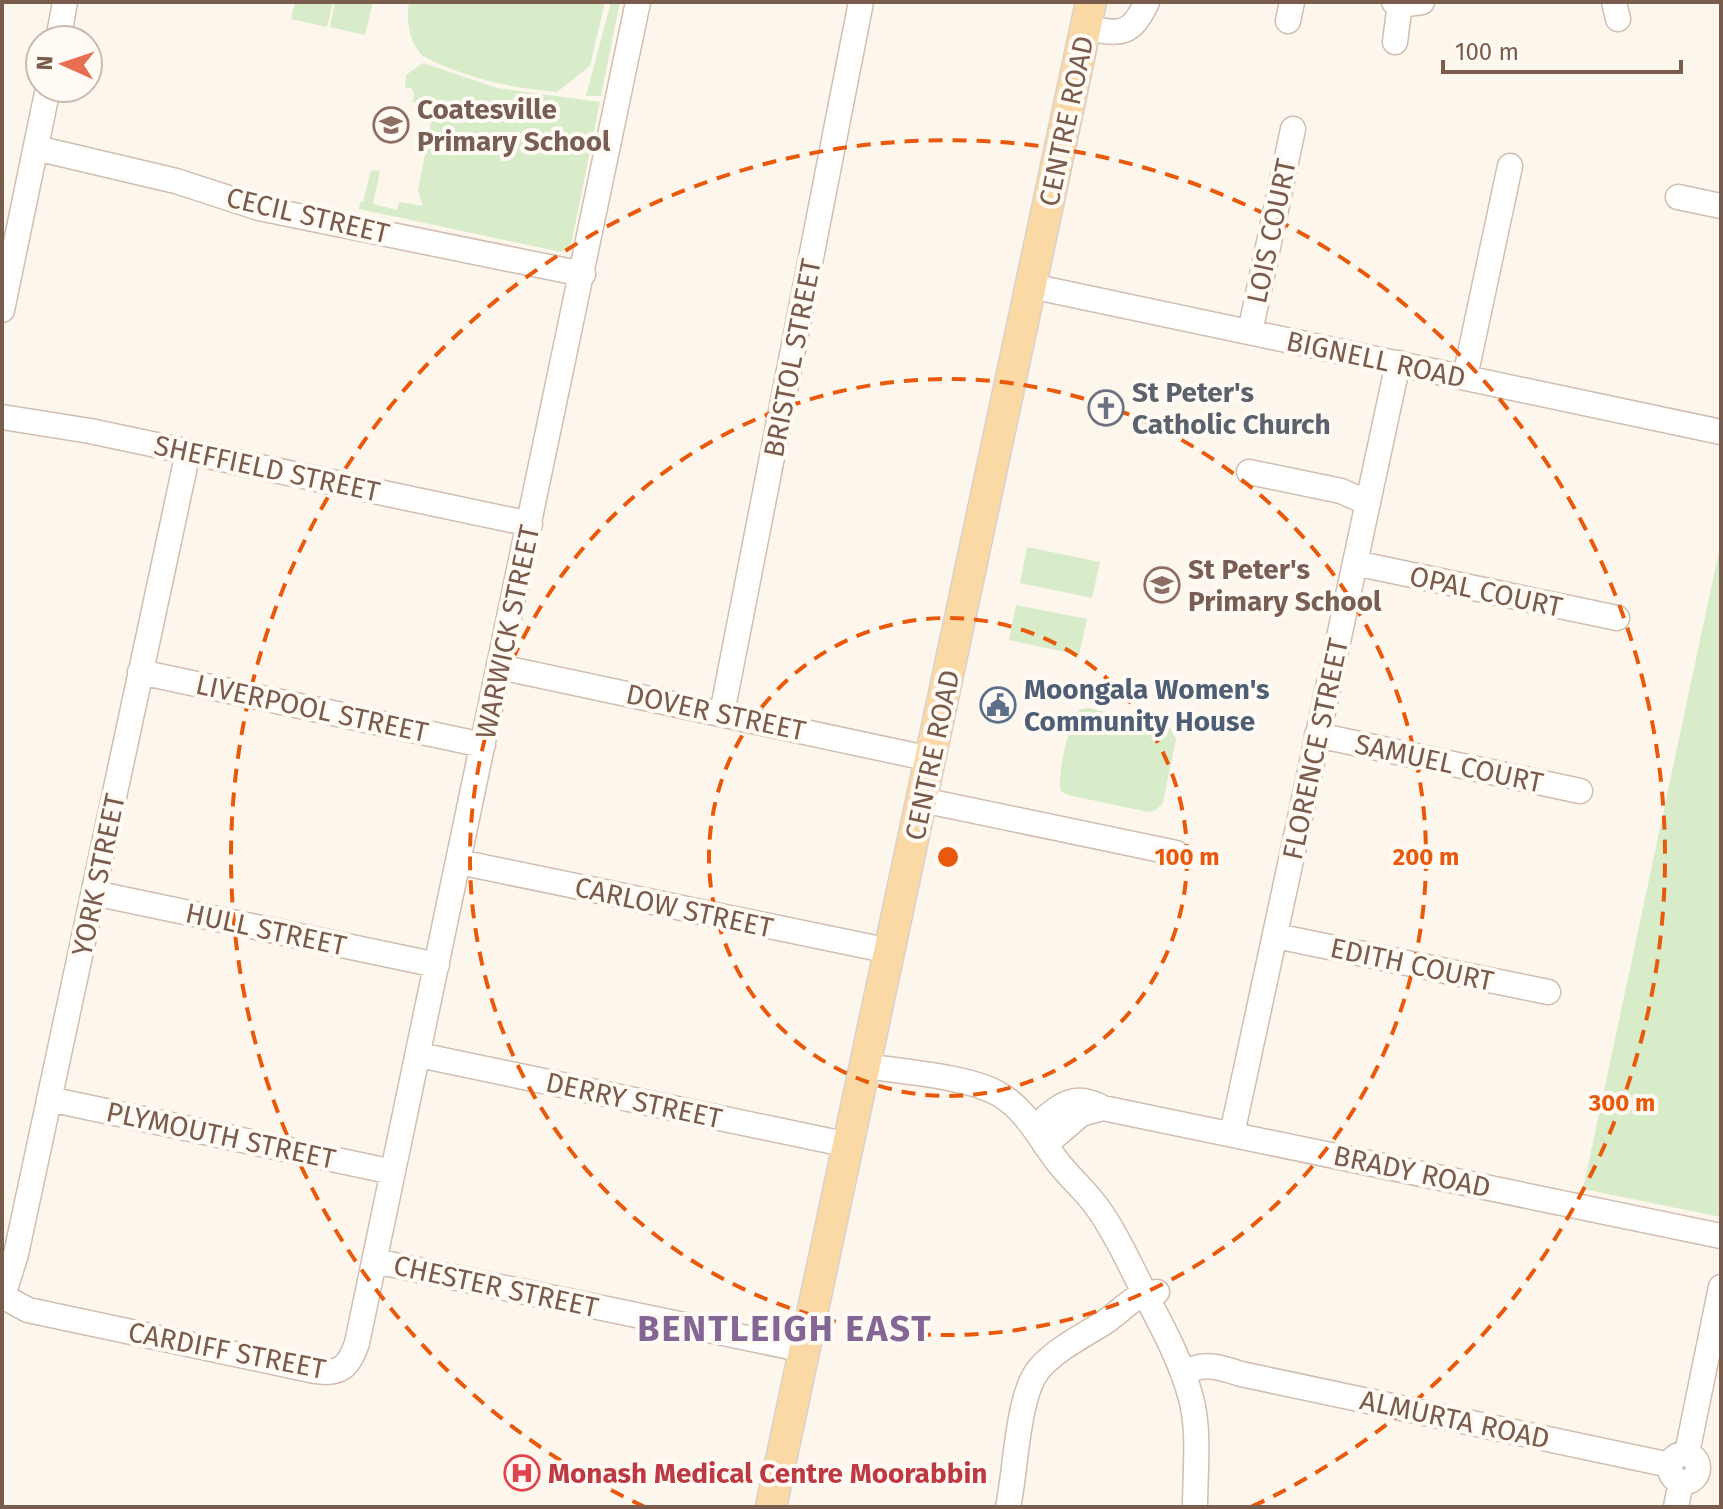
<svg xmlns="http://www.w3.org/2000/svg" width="1723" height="1509" font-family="'Fira Sans',sans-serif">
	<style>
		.green { fill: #d8ecc9 }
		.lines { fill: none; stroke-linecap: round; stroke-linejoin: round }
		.minor-casing { stroke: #d1beb0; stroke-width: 27 }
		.major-casing { stroke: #dad1cd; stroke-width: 33 }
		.minor { stroke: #fff; stroke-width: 24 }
		.major { stroke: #fbd9a5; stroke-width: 30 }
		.ring { fill: none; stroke: #e8590c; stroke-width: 4; stroke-dasharray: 14 10 }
		.labels { text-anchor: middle; stroke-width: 8; stroke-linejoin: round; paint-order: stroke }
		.education-label { font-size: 28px; font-weight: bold; fill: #785e54; stroke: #fffaf3; text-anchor: start }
		.street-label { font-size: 28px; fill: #7a5c4d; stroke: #fffaf3 }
		.worship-label { font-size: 28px; font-weight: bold; fill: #5b616d; stroke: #fffaf3; text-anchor: start }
		.service-label { font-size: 28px; font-weight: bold; fill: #4e5e75; stroke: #fffaf3; text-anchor: start }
		.health-label { font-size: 28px; font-weight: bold; fill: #be3a42; stroke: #fffaf3; text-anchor: start }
		.district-label { font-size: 36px; font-weight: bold; letter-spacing: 2px; fill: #846695; stroke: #fffaf3 }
		.centre { fill: #e8590c; stroke: #fffaf3; stroke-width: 4 }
		.ring-label { font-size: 24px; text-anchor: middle; font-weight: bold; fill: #e8590c; stroke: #fffaf3; stroke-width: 8; stroke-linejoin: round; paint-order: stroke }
	</style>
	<rect width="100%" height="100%" fill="#fdf6ec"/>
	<path class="green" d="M295,2H333L327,27L291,19Z
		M335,2H373L365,35L330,27Z
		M409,2H605L590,66L557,92C511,88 464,78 423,56C409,43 406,20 409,2Z
		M611,2H620L601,96H586Z
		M423,63L497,88L600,102L571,245L561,252L359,209L360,202H363L371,170L380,171L373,204L397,210L399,202L423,206L418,191L434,107L413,102L414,93L411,88H405L406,75Z
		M1721,542V1217L1583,1189Z
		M1027,547L1100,562L1092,598L1020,583Z
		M1016,605L1087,619L1079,655L1009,640Z
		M1088,708L1169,726L1176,739L1163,803L1155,811L1148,812L1068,795L1061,791C1056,778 1070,717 1081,709Z"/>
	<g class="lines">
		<defs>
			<path id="minor" d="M1394,2L1407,4L1422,2
				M1614,2L1618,19
				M1288,21L1292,2
				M1085,28C1121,34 1130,37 1147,2
				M58,40L65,2
				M1395,42L1400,3
				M36,148L176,181L259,208L583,274
				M1678,197L1721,206
				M1031,286L1721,432
				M2,310L48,88
				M1250,332L1293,129
				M1465,377L1510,166
				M2,417L90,431L530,524
				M1249,472L1341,491L1368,503
				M1355,563L1617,618
				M500,667L931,759
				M140,672L483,745
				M722,713L861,2
				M1317,735L1580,791
				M922,800L1176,853
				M459,862L890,951
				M94,893L437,965
				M1276,936L1548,992
				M419,1055L849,1145
				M866,1066C903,1072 966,1076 997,1093C1026,1109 1038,1136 1057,1161C1069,1177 1085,1190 1097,1207C1116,1233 1129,1263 1144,1292C1162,1326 1181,1361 1191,1398C1200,1432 1195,1472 1195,1507
				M49,1099L393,1172
				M1036,1126C1059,1107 1072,1091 1103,1108L1721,1236
				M1232,1134L1398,363
				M1045,1145L1081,1114L1103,1108
				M375,1261L805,1350
				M2,1296L28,1310L315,1371C340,1375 349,1367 357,1343L638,2
				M3,1296L16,1254L188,452
				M1183,1374C1203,1361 1220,1367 1241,1374L1670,1465
				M1687,1453L1721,1287
				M1670 1468a14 14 0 1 1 28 0a14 14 0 1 1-28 0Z
				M1008,1507C1016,1471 1017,1395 1039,1369C1056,1349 1083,1336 1105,1322C1123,1310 1134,1293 1157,1292
				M1676,1507L1681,1482"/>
			<path id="major" d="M771,1507L1091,2"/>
		</defs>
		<use href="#minor" class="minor-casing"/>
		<use href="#major" class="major-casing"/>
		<use href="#minor" class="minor"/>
		<use href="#major" class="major"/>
	</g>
	<g class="ring">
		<circle cx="948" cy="857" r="239"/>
		<circle cx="948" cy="857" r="478"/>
		<path d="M645 1507A717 717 0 1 1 1251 1507"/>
	</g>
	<defs>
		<symbol id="school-ring" viewBox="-11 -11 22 22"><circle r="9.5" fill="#fffaf3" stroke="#8d6e63" stroke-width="1.5"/><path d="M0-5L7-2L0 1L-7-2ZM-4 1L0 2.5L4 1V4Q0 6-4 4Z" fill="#8d6e63"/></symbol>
		<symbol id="church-ring" viewBox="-11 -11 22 22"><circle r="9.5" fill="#fffaf3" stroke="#6b7280" stroke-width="1.5"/><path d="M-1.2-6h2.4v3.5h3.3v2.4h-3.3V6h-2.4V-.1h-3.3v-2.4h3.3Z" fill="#6b7280"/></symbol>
		<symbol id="civic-ring" viewBox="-11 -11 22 22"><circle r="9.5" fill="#fffaf3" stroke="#5c6f8a" stroke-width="1.5"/><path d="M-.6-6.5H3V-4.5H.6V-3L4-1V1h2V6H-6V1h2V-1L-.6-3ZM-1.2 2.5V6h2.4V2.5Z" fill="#5c6f8a"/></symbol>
		<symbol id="hospital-ring" viewBox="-11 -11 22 22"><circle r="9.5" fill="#fffaf3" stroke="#e0444e" stroke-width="1.5"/><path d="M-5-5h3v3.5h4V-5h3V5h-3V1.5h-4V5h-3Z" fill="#e0444e"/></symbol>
	</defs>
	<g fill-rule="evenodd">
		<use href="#school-ring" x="371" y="105" width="40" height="40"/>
		<use href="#church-ring" x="1086" y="388" width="40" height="40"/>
		<use href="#school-ring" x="1142" y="565" width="40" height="40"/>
		<use href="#civic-ring" x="978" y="685" width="40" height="40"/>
		<use href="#hospital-ring" x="502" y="1453" width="40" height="40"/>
	</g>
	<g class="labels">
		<g class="education-label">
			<text x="417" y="119">Coatesville<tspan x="417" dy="32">Primary School</tspan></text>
			<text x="1188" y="579">St Peter's<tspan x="1188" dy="32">Primary School</tspan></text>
		</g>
		<g class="street-label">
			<text transform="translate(1066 121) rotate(-78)" y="10">CENTRE ROAD</text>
			<text transform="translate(308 215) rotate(13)" y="10">CECIL STREET</text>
			<text transform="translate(1271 231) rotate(-78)" y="10">LOIS COURT</text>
			<text transform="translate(792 358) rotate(-79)" y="10">BRISTOL STREET</text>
			<text transform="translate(1376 359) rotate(12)" y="10">BIGNELL ROAD</text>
			<text transform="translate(267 468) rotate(12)" y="10">SHEFFIELD STREET</text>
			<text transform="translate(1486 591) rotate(12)" y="10">OPAL COURT</text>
			<text transform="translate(507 632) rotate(-78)" y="10">WARWICK STREET</text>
			<text transform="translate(312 708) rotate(12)" y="10">LIVERPOOL STREET</text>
			<text transform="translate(716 712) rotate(12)" y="10">DOVER STREET</text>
			<text transform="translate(1315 749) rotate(-78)" y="10">FLORENCE STREET</text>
			<text transform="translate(932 755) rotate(-78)" y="10">CENTRE ROAD</text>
			<text transform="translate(1449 763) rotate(12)" y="10">SAMUEL COURT</text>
			<text transform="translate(98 875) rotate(-78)" y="10">YORK STREET</text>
			<text transform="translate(674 907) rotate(12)" y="10">CARLOW STREET</text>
			<text transform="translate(266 929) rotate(12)" y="10">HULL STREET</text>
			<text transform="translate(1412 964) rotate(12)" y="10">EDITH COURT</text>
			<text transform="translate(634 1100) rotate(12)" y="10">DERRY STREET</text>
			<text transform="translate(221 1135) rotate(12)" y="10">PLYMOUTH STREET</text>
			<text transform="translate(1412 1171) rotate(12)" y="10">BRADY ROAD</text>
			<text transform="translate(496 1286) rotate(12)" y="10">CHESTER STREET</text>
			<text transform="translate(227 1350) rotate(11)" y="10">CARDIFF STREET</text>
			<text transform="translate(1455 1419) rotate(12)" y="10">ALMURTA ROAD</text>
		</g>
		<g class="worship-label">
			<text x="1132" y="402">St Peter's<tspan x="1132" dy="32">Catholic Church</tspan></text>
		</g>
		<g class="service-label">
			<text x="1024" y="699">Moongala Women's<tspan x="1024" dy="32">Community House</tspan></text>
		</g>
		<g class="health-label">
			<text x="548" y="1483">Monash Medical Centre Moorabbin</text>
		</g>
		<g class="district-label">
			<text x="785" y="1341">BENTLEIGH EAST</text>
		</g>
	</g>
	<circle cx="948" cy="857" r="12" class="centre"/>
	<g class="ring-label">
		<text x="1187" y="865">100 m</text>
		<text x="1426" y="865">200 m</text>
		<text x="1622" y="1111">300 m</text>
	</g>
	<rect width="1723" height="1509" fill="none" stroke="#7a5c4d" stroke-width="8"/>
	<g transform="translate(64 64) rotate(273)"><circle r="38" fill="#fffaf3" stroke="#cabbb1" stroke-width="2"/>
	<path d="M0-6L14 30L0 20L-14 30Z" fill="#e76f51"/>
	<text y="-12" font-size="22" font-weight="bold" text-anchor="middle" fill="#7a5c4d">N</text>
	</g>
	<path d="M1443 60v12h238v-12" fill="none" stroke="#7a5c4d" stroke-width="4"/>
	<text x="1455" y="60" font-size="24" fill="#7a5c4d" stroke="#fffaf3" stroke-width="6" paint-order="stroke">100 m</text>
</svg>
